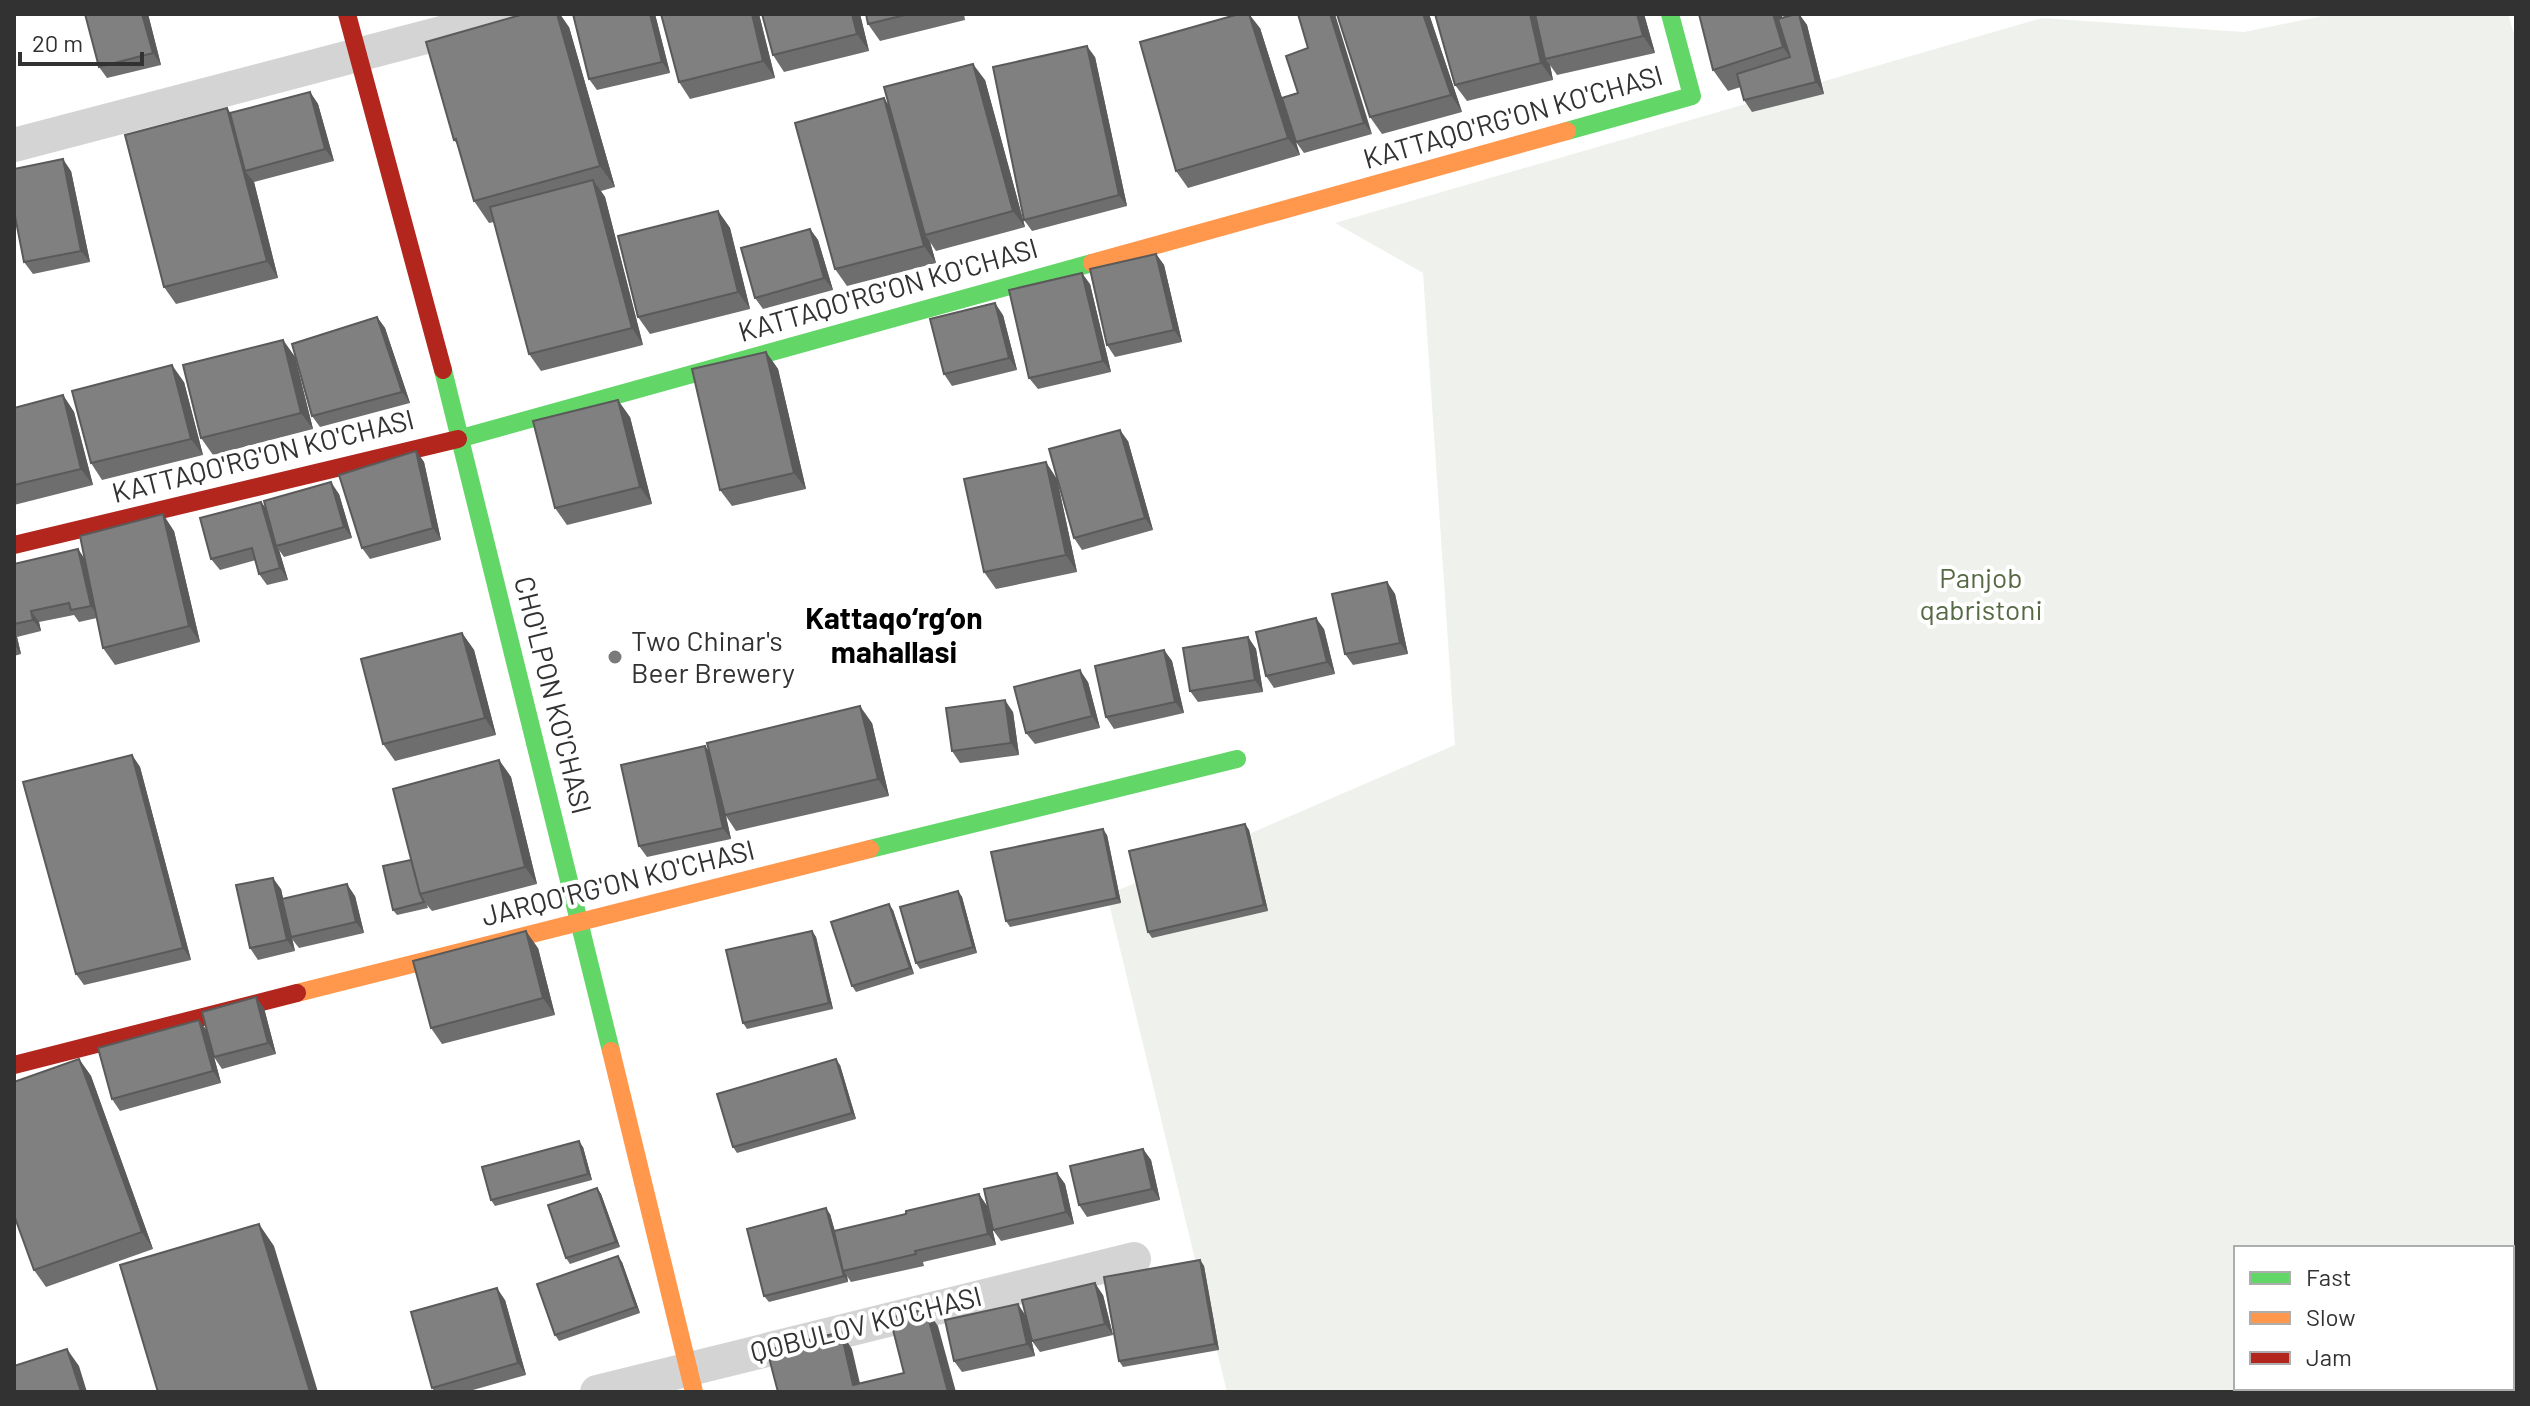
<svg xmlns="http://www.w3.org/2000/svg" width="2530" height="1406" font-family="Barlow,sans-serif">
	<style>
		.green { fill: #eff2ec; fill-rule: evenodd }
		.lines { fill: none; stroke-linecap: round; stroke-linejoin: round }
		.street { stroke: #d4d4d4; stroke-width: 34 }
		.fast { stroke: #63d668; stroke-width: 18 }
		.slow { stroke: #ff974d; stroke-width: 18 }
		.jam { stroke: #b3261e; stroke-width: 18 }
		.wall { fill: #6e6e6e }
		.shaded-wall { fill: #5a5a5a }
		.building { fill: #808080; stroke: #5a5a5a; stroke-width: 2 }
		.poi-dot { fill: #7a7a7a; stroke: #fff; stroke-width: 3 }
		.labels { text-anchor: middle; stroke-width: 8; stroke-linejoin: round; paint-order: stroke }
		.street-label { font-size: 28px; fill: #323232; stroke: #fff }
		.park-label { font-size: 28px; fill: #566944; stroke: #fff }
		.poi-label { font-size: 28px; fill: #323232; stroke: #fff; text-anchor: start }
		.neighbourhood-label { font-size: 30px; font-weight: bold; fill: #000; stroke: #fff }
	</style>
	<rect width="100%" height="100%" fill="#fff"/>
	<path class="green" d="M2332,14H2508L2516,41V1392H1227L1107,895L1455,745L1423,273L1335,223L2042,18L2244,32ZM2236,1248H2512V1388H2236Z"/>
	<g class="lines">
		<path class="street" d="M14,145L514,14
			M597,1392L1134,1259"/>
		<path class="fast" d="M1567,131L1692,96L1670,14
			M443,370L611,1051
			M458,439L1092,263
			M870,849L1237,759"/>
		<path class="slow" d="M1092,263L1567,131
			M297,993L870,849
			M611,1051L694,1392"/>
		<path class="jam" d="M347,14L443,370
			M14,545L458,439
			M14,1065L297,993"/>
	</g>
	<path class="wall" d="M85,14H148L161,65L107,78L99,67Z
		M573,14H655L670,73L597,90L589,79Z
		M759,14L775,78L690,99L679,82Z
		M762,14H860L869,51L784,72L773,55Z
		M866,14H964L965,20L880,41L868,24Z
		M1298,14L1372,134L1304,153L1296,142L1298,93L1308,48Z
		M1429,14L1462,112L1382,134L1370,117Z
		M1435,14H1644L1655,53L1557,75L1550,65L1553,80L1467,101L1455,85Z
		M1699,14H1782V17L1799,14L1807,25L1824,94L1752,112L1744,100L1741,87L1728,91L1713,70Z
		M569,27L615,187L601,191L605,197L643,345L541,371L529,354L494,222L489,223L474,201L458,145L454,140Z
		M1260,28L1300,155L1188,188L1176,171Z
		M1095,57L1127,206L1032,231L1024,220Z
		M985,80L1025,227L936,251L930,242L936,263L847,286L835,269L884,98L890,107Z
		M310,92L318,104L334,161L254,182L278,278L176,304L164,287L231,114Z
		M71,171L90,262L33,274L24,262Z
		M718,211L730,228L750,309L650,334L638,317Z
		M810,229L818,240L833,290L763,309L755,298Z
		M1156,254L1164,265L1182,342L1115,357L1107,345Z
		M1090,284L1111,372L1038,389L1029,378Z
		M1003,315L1017,370L952,386L944,374Z
		M377,317L385,328L410,403L320,427L312,416Z
		M283,340L295,357L313,429L213,455L201,438Z
		M766,352L778,369L806,489L732,506L720,490Z
		M184,382L203,455L102,480L91,463Z
		M63,395L74,412L93,485L14,505V408Z
		M630,417L652,504L567,525L555,508Z
		M1128,441L1153,530L1082,550L1074,538L1057,479L1077,572L996,589L984,572L1057,479Z
		M416,451L424,462L441,540L370,559L362,548Z
		M339,494L352,538L284,557L279,550L288,580L267,585L259,574L256,560L220,570L211,559L261,502L266,508Z
		M174,531L200,642L115,665L103,648L97,618L79,622L74,615L39,622L41,631L17,637L21,654L14,656V564L78,549L84,558Z
		M1387,582L1395,594L1408,654L1353,665L1345,654Z
		M1324,629L1335,674L1274,688L1266,676Z
		M462,633L474,650L496,735L395,761L383,744Z
		M1248,637L1256,649L1263,692L1198,702L1190,691Z
		M1164,650L1172,661L1184,713L1114,729L1106,717Z
		M1088,682L1100,728L1035,744L1026,733Z
		M1013,712L1019,755L960,763L952,751Z
		M872,723L889,796L736,831L726,816L731,839L647,857L639,846L705,746L710,752Z
		M132,755L140,767L191,960L84,985L76,974Z
		M499,760L511,777L537,884L432,911L427,905L428,908L397,915L393,910L411,860Z
		M1245,824L1249,830L1268,911L1152,938L1148,932Z
		M1107,835L1121,903L1010,927L1006,921Z
		M281,889L283,899L355,896L364,933L299,948L292,939L295,951L258,960L250,948Z
		M958,891L962,897L977,953L920,969L916,963Z
		M893,910L914,974L856,992L852,986Z
		M812,931L816,937L833,1009L747,1029L743,1023Z
		M538,948L555,1015L442,1044L431,1028Z
		M264,1008L276,1054L222,1069L214,1057L221,1083L120,1111L112,1099L199,1020L207,1031Z
		M79,1059L91,1076L153,1249L46,1287L34,1270Z
		M840,1065L856,1119L737,1153L733,1147Z
		M583,1147L592,1180L495,1206L491,1200Z
		M1143,1149L1151,1160L1160,1200L1087,1217L1079,1205Z
		M1057,1173L1065,1184L1074,1224L1001,1241L993,1230Z
		M597,1188L601,1194L620,1247L570,1264L566,1258Z
		M979,1194L987,1206L996,1245L923,1262L924,1266L851,1282L847,1276L848,1282L769,1302L764,1296L830,1214L835,1231L906,1214Z
		M1200,1260L1204,1266L1219,1350L1123,1367L1119,1361Z
		M622,1262L640,1313L559,1341L555,1335Z
		M1103,1295L1113,1335L1040,1352L1032,1341L1026,1316L1035,1356L962,1372L954,1361L1026,1316Z
		M505,1300L526,1375L466,1392H435L432,1388Z"/>
	<path class="shaded-wall" d="M142,14H148L161,65L153,53Z
		M557,14H560L569,27L615,187L600,166Z
		M650,14H655L670,73L662,62Z
		M752,14H759L775,78L763,61Z
		M852,14H860L869,51L857,34Z
		M1249,14L1260,28L1300,155L1288,138Z
		M1330,14H1335L1372,134L1364,123Z
		M1423,14H1429L1462,112L1451,95Z
		M1530,14H1538L1545,59L1550,65L1553,80L1541,63Z
		M1637,14H1644L1655,53L1643,36Z
		M1773,14H1781L1798,69L1783,47Z
		M1799,14L1807,25L1824,94L1816,82Z
		M1087,46L1095,57L1127,206L1119,195Z
		M973,64L985,80L1025,227L1013,211Z
		M310,92L318,104L334,161L325,149Z
		M884,98L895,115L925,235L930,242L936,263L924,246Z
		M227,108L239,125L245,171L254,182L278,278L267,261Z
		M63,159L71,171L90,262L81,251Z
		M593,180L605,197L643,345L632,328Z
		M718,211L730,228L750,309L738,292Z
		M810,229L818,240L833,290L824,278Z
		M1156,254L1164,265L1182,342L1174,330Z
		M1082,273L1090,284L1111,372L1103,361Z
		M995,303L1003,315L1017,370L1009,358Z
		M377,317L385,328L410,403L402,392Z
		M283,340L295,357L313,429L301,413Z
		M766,352L778,369L806,489L794,473Z
		M172,365L184,382L203,455L191,439Z
		M63,395L74,412L93,485L81,469Z
		M618,400L630,417L652,504L640,487Z
		M1120,430L1128,441L1153,530L1145,518Z
		M416,451L424,462L441,540L433,528Z
		M1046,462L1057,479L1077,572L1066,555Z
		M331,482L339,494L352,538L344,527Z
		M261,502L269,513L276,546L279,550L288,580L280,568Z
		M163,514L174,531L200,642L189,626Z
		M78,549L86,561L99,617L91,606Z
		M1387,582L1395,594L1408,654L1400,643Z
		M31,611L39,622L41,631L33,620Z
		M1316,618L1324,629L1335,674L1327,662Z
		M14,633L17,637L21,654L14,644Z
		M462,633L474,650L496,735L485,718Z
		M1248,637L1256,649L1263,692L1255,680Z
		M1164,650L1172,661L1184,713L1175,702Z
		M1080,670L1088,682L1100,728L1092,716Z
		M1005,700L1013,712L1019,755L1011,743Z
		M860,706L872,723L889,796L878,779Z
		M705,746L713,758L731,839L723,828Z
		M132,755L140,767L191,960L183,948Z
		M499,760L511,777L537,884L525,867Z
		M1245,824L1249,830L1268,911L1264,905Z
		M1103,829L1107,835L1121,903L1117,898Z
		M273,878L281,889L295,951L287,940Z
		M347,884L355,896L364,933L356,922Z
		M958,891L962,897L977,953L973,947Z
		M889,904L893,910L914,974L910,968Z
		M526,931L538,948L555,1015L543,998Z
		M812,931L816,937L833,1009L829,1003Z
		M256,997L264,1008L276,1054L268,1043Z
		M199,1020L207,1031L221,1083L213,1071Z
		M79,1059L91,1076L153,1249L142,1232Z
		M836,1059L840,1065L856,1119L852,1113Z
		M579,1141L583,1147L592,1180L588,1174Z
		M1143,1149L1151,1160L1160,1200L1152,1189Z
		M1057,1173L1065,1184L1074,1224L1066,1212Z
		M597,1188L601,1194L620,1247L616,1242Z
		M979,1194L987,1206L996,1245L988,1234Z
		M826,1208L830,1214L845,1270L843,1271L847,1276L848,1282L844,1276Z
		M259,1224L274,1246L318,1392H310Z
		M618,1256L622,1262L640,1313L636,1307Z
		M1200,1260L1204,1266L1219,1350L1215,1344Z
		M1095,1283L1103,1295L1113,1335L1105,1324Z
		M497,1288L505,1300L526,1375L518,1363Z
		M1018,1304L1026,1316L1035,1356L1027,1344Z
		M926,1309L938,1326L956,1392H948Z
		M841,1332L852,1349L862,1392L853,1385Z
		M67,1349L79,1366L87,1392H81Z"/>
	<path class="building" d="M85,14H142L153,53L99,67Z
		M524,14H557L600,166L474,201L456,139L454,140L426,42Z
		M573,14H650L662,62L589,79Z
		M661,14H752L763,61L679,82Z
		M762,14H852L857,34L773,55Z
		M866,14H909L868,24Z
		M1239,14H1249L1288,138L1176,171L1140,42Z
		M1298,14H1330L1364,123L1296,142L1282,98L1298,93L1286,56L1308,48Z
		M1337,14H1423L1451,95L1370,117Z
		M1435,14H1530L1541,63L1455,85Z
		M1535,14H1637L1643,36L1545,59Z
		M1699,14H1773L1783,47L1713,70Z
		M1796,14H1799L1816,82L1744,100L1737,74L1790,57L1778,19Z
		M1087,46L1119,195L1024,220L993,67Z
		M973,64L1013,211L925,235L884,87Z
		M310,92L325,149L245,171L230,113Z
		M884,98L924,246L835,269L795,123Z
		M227,108L267,261L164,287L125,135Z
		M63,159L81,251L24,262L14,211V169Z
		M593,180L632,328L529,354L490,207Z
		M718,211L738,292L638,317L618,236Z
		M810,229L824,278L755,298L741,248Z
		M1156,254L1174,330L1107,345L1090,269Z
		M1082,273L1103,361L1029,378L1009,290Z
		M995,303L1009,358L944,374L930,319Z
		M377,317L402,392L312,416L292,344Z
		M283,340L301,413L201,438L183,365Z
		M766,352L794,473L720,490L692,369Z
		M172,365L191,439L91,463L72,391Z
		M63,395L81,469L14,485V408Z
		M618,400L640,487L555,508L533,421Z
		M1120,430L1145,518L1074,538L1049,449Z
		M416,451L433,528L362,548L339,475Z
		M1046,462L1066,555L984,572L964,479Z
		M331,482L344,527L276,546L264,501Z
		M261,502L280,568L259,574L252,548L211,559L200,518Z
		M163,514L189,626L103,648L80,536Z
		M78,549L91,606L71,610L69,603L31,611L33,620L14,624V564Z
		M1387,582L1400,643L1345,654L1332,594Z
		M1316,618L1327,662L1266,676L1256,632Z
		M462,633L485,718L383,744L361,659Z
		M1248,637L1255,680L1190,691L1183,648Z
		M1164,650L1175,702L1106,717L1095,666Z
		M1080,670L1092,716L1026,733L1014,687Z
		M1005,700L1011,743L952,751L946,708Z
		M860,706L878,779L725,815L707,743Z
		M705,746L723,828L639,846L621,765Z
		M132,755L183,948L76,974L23,782Z
		M499,760L525,867L420,894L393,789Z
		M1245,824L1264,905L1148,932L1129,851Z
		M1103,829L1117,898L1006,921L991,852Z
		M411,860L420,894L424,902L393,910L383,866Z
		M273,878L287,940L250,948L236,885Z
		M347,884L356,922L291,937L282,899Z
		M958,891L973,947L916,963L900,907Z
		M889,904L910,968L852,986L831,922Z
		M526,931L543,998L431,1028L413,961Z
		M812,931L829,1003L743,1023L726,950Z
		M256,997L268,1043L214,1057L202,1012Z
		M199,1020L213,1071L112,1099L98,1048Z
		M79,1059L142,1232L34,1270L14,1215V1082Z
		M836,1059L852,1113L733,1147L717,1094Z
		M579,1141L588,1174L491,1200L482,1167Z
		M1143,1149L1152,1189L1079,1205L1070,1166Z
		M1057,1173L1066,1212L993,1230L984,1189Z
		M597,1188L616,1242L566,1258L548,1205Z
		M979,1194L988,1234L915,1251L916,1254L843,1271L834,1231L906,1214V1211Z
		M826,1208L844,1276L764,1296L747,1229Z
		M259,1224L310,1392H158L120,1265Z
		M618,1256L636,1307L555,1335L537,1284Z
		M1200,1260L1215,1344L1119,1361L1104,1277Z
		M1095,1283L1105,1324L1032,1341L1022,1300Z
		M497,1288L518,1363L432,1388L411,1312Z
		M1018,1304L1027,1344L954,1361L945,1320Z
		M926,1309L948,1392H778L767,1350L841,1332L853,1385L904,1373L890,1318Z
		M67,1349L81,1392H14V1366Z"/>
	<circle class="poi-dot" cx="615" cy="657" r="8"/>
	<g class="labels">
		<g class="street-label">
			<text transform="translate(1513 117) rotate(-16)" y="10">KATTAQO'RG'ON KO'CHASI</text>
			<text transform="translate(888 290) rotate(-16)" y="10">KATTAQO'RG'ON KO'CHASI</text>
			<text transform="translate(263 456) rotate(-14)" y="10">KATTAQO'RG'ON KO'CHASI</text>
			<text transform="translate(553 695) rotate(76)" y="10">CHO'LPON KO'CHASI</text>
			<text transform="translate(618 883) rotate(-14)" y="10">JARQO'RG'ON KO'CHASI</text>
			<text transform="translate(866 1324) rotate(-14)" y="10">QOBULOV KO'CHASI</text>
		</g>
		<g class="park-label">
			<text x="1981" y="588">Panjob<tspan x="1981" dy="32">qabristoni</tspan></text>
		</g>
		<g class="poi-label">
			<text x="631" y="651">Two Chinar's<tspan x="631" dy="32">Beer Brewery</tspan></text>
		</g>
		<g class="neighbourhood-label">
			<text x="894" y="629">Kattaqo‘rg‘on<tspan x="894" dy="34">mahallasi</tspan></text>
		</g>
	</g>
	<rect width="2530" height="1406" fill="none" stroke="#323232" stroke-width="32"/>
	<rect x="2234" y="1246" width="280" height="144" fill="#ffffff" stroke="#adadad" stroke-width="2"/>
	<rect x="2250" y="1272" width="40" height="12" fill="#63d668" stroke="#adadad" stroke-width="2"/>
	<text x="2306" y="1286" font-size="24" fill="#323232">Fast</text>
	<rect x="2250" y="1312" width="40" height="12" fill="#ff974d" stroke="#adadad" stroke-width="2"/>
	<text x="2306" y="1326" font-size="24" fill="#323232">Slow</text>
	<rect x="2250" y="1352" width="40" height="12" fill="#b3261e" stroke="#adadad" stroke-width="2"/>
	<text x="2306" y="1366" font-size="24" fill="#323232">Jam</text>
	<path d="M20 52v12h122v-12" fill="none" stroke="#323232" stroke-width="4"/>
	<text x="32" y="52" font-size="24" fill="#323232" stroke="#ffffff" stroke-width="6" paint-order="stroke">20 m</text>
</svg>
